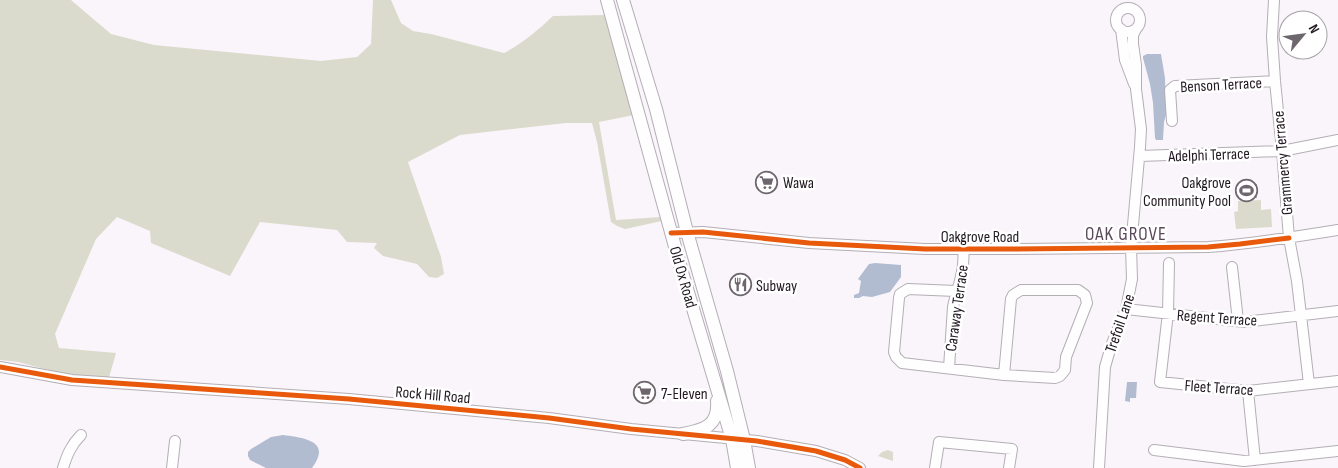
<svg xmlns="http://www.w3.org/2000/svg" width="1338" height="468" font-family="'Sofia Sans Condensed',sans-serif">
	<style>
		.green { fill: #dbdbcd }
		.water { fill: #b2bcd0 }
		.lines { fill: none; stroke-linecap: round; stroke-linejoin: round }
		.minor-casing { stroke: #b4aeb5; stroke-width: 12 }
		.major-casing { stroke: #b4aeb5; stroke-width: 14 }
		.minor { stroke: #fefefe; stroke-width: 10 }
		.major { stroke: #fefefe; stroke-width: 12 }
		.cycleway-casing { stroke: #fff; stroke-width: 8 }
		.cycleway { stroke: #e8590c; stroke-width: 5 }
		.labels { text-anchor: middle; stroke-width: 5; stroke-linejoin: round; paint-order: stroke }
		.street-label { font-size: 16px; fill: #211921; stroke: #fff }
		.poi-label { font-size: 16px; fill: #211921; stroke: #fff; text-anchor: start }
		.quarter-label { font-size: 19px; letter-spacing: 1px; fill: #5a485b; stroke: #fff }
	</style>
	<rect width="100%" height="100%" fill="#faf5fb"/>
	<path class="green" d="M0,0H71L111,34L154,45L321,61L357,57L371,44L373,0H391L401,23L413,31L431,34L504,53C523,43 537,31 553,16L605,15L634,115L599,122L616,220L661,217L662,221L625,229L617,226L611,222L597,142L592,123H566L460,135L408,162L441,257L444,274L437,278L429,277L417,264L383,256L374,248L377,243L347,242L337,230L260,222L230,276L151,243L150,231L117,217L96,239L55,334L59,348L116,353L108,381L83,379L18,362L0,360Z
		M1288,49V50H1302L1301,51L1303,53L1298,60L1285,53Z
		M1261,200V210L1271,209L1272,227L1236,229L1234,212L1238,211V201Z
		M888,450L893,452V461L878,456L882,452Z"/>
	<path class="water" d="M1147,54H1161L1165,78L1166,115L1164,122L1163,140H1156L1155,138L1153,103L1150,84L1143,58V56Z
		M1257,184V198H1255L1254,196L1237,197L1236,185Z
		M875,263L901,265V277L890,292L872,297L863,296L859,298H854V295L859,293L861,281L858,279L869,264Z
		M1127,382H1137L1136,398H1130V402L1125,401Z
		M283,435C305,438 332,441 312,468H266L250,460L248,456V452L251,449L271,437Z"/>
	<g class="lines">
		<defs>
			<path id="minor" d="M1274,0L1272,37L1275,81L1282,151L1289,238L1297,281L1309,384
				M1116 20a12 12 0 1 1 24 0a12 12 0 1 1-24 0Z
				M1121,29L1125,60L1134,84
				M1172,121L1170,90L1175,86L1275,81
				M1140,156L1282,151L1338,140
				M671,233L703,232L809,243L925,249H1008L1208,247C1252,244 1295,237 1338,230
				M1169,263L1168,313L1160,382L1248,391L1338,381
				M1232,267L1238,321
				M1021,290H1078L1085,295L1087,303L1066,357L1065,370L1060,376L1055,378L1004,375L1011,299L1013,295Z
				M956,291L908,289L900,294L899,298L894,352L896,357L902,363L1004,375
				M1126,309L1244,322L1338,311
				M0,367L72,380L349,399L549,418L631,429L757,441L816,451L845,460L860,468
				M949,368L953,307C955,296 959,287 961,276C964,267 963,257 964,248
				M1248,391L1255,460
				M1154,450L1244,461L1338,451
				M63,468C67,455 71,445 81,435
				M172,468L175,441
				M935,468L939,442L1012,449L1009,468
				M1099,468L1105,367L1111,346L1126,309L1132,279L1131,247L1140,147L1141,129L1136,89V65L1133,44V35L1136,29"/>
			<path id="major" d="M607,0L682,272L732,439L737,468
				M623,0L656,109L687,232L727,371L744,440L749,468
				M683,434C704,430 719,426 717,401"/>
		</defs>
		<use href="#minor" class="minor-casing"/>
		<use href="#major" class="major-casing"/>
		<use href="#minor" class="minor"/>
		<use href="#major" class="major"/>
		<defs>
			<path id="cycleway" d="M671,233L703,232L809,243L925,249H1008L1208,247L1240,244L1289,238
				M0,367L72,380L349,399L549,418L631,429L757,441L816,451L845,460L860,468"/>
		</defs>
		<use href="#cycleway" class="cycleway-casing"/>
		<use href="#cycleway" class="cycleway"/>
	</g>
	<defs>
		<symbol id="supermarket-ring" viewBox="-11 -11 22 22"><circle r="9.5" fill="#fff" stroke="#6d666d" stroke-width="1.5"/><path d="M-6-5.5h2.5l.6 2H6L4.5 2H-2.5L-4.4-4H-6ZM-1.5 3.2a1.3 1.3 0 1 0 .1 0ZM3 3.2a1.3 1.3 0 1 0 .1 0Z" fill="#6d666d"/></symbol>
		<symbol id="stadium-ring" viewBox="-11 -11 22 22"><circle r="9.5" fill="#fff" stroke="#6d666d" stroke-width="1.5"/><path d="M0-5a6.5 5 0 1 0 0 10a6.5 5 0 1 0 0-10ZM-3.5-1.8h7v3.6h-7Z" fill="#6d666d"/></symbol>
		<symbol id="restaurant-ring" viewBox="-11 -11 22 22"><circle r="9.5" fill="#fff" stroke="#6d666d" stroke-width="1.5"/><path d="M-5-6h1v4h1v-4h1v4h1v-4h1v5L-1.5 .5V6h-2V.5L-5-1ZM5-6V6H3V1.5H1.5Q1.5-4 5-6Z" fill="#6d666d"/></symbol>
	</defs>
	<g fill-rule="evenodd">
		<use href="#supermarket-ring" x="754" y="170" width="25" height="25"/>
		<use href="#stadium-ring" x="1234" y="178" width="25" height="25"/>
		<use href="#restaurant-ring" x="728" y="272" width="25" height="25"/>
		<use href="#supermarket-ring" x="632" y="380" width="25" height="25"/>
	</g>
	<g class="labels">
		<g class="street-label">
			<text transform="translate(1221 84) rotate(-3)" y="6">Benson Terrace</text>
			<text transform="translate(1209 154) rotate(-2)" y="6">Adelphi Terrace</text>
			<text transform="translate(1282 163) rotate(-95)" y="6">Grammercy Terrace</text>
			<text x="980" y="242">Oakgrove Road</text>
			<text transform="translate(684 277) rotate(74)" y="6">Old Ox Road</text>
			<text transform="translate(956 308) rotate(-82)" y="6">Caraway Terrace</text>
			<text transform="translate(1217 317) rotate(4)" y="6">Regent Terrace</text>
			<text transform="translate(1119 323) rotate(-71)" y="6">Trefoil Lane</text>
			<text transform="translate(1219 387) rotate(4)" y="6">Fleet Terrace</text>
			<text transform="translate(433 394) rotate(5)" y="6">Rock Hill Road</text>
		</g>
		<g class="poi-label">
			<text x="783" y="188">Wawa</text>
			<text x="1231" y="188" text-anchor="end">Oakgrove<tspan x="1231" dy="18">Community Pool</tspan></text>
			<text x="756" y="291">Subway</text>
			<text x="661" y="399">7-Eleven</text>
		</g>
		<g class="quarter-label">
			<text x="1126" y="240">OAK GROVE</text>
		</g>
	</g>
	<g transform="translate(1303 35) rotate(61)"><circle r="24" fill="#ffffff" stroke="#a6a3a6"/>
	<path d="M0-4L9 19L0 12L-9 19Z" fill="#6d666d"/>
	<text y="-8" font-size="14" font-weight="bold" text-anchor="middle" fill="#211921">N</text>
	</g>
</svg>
